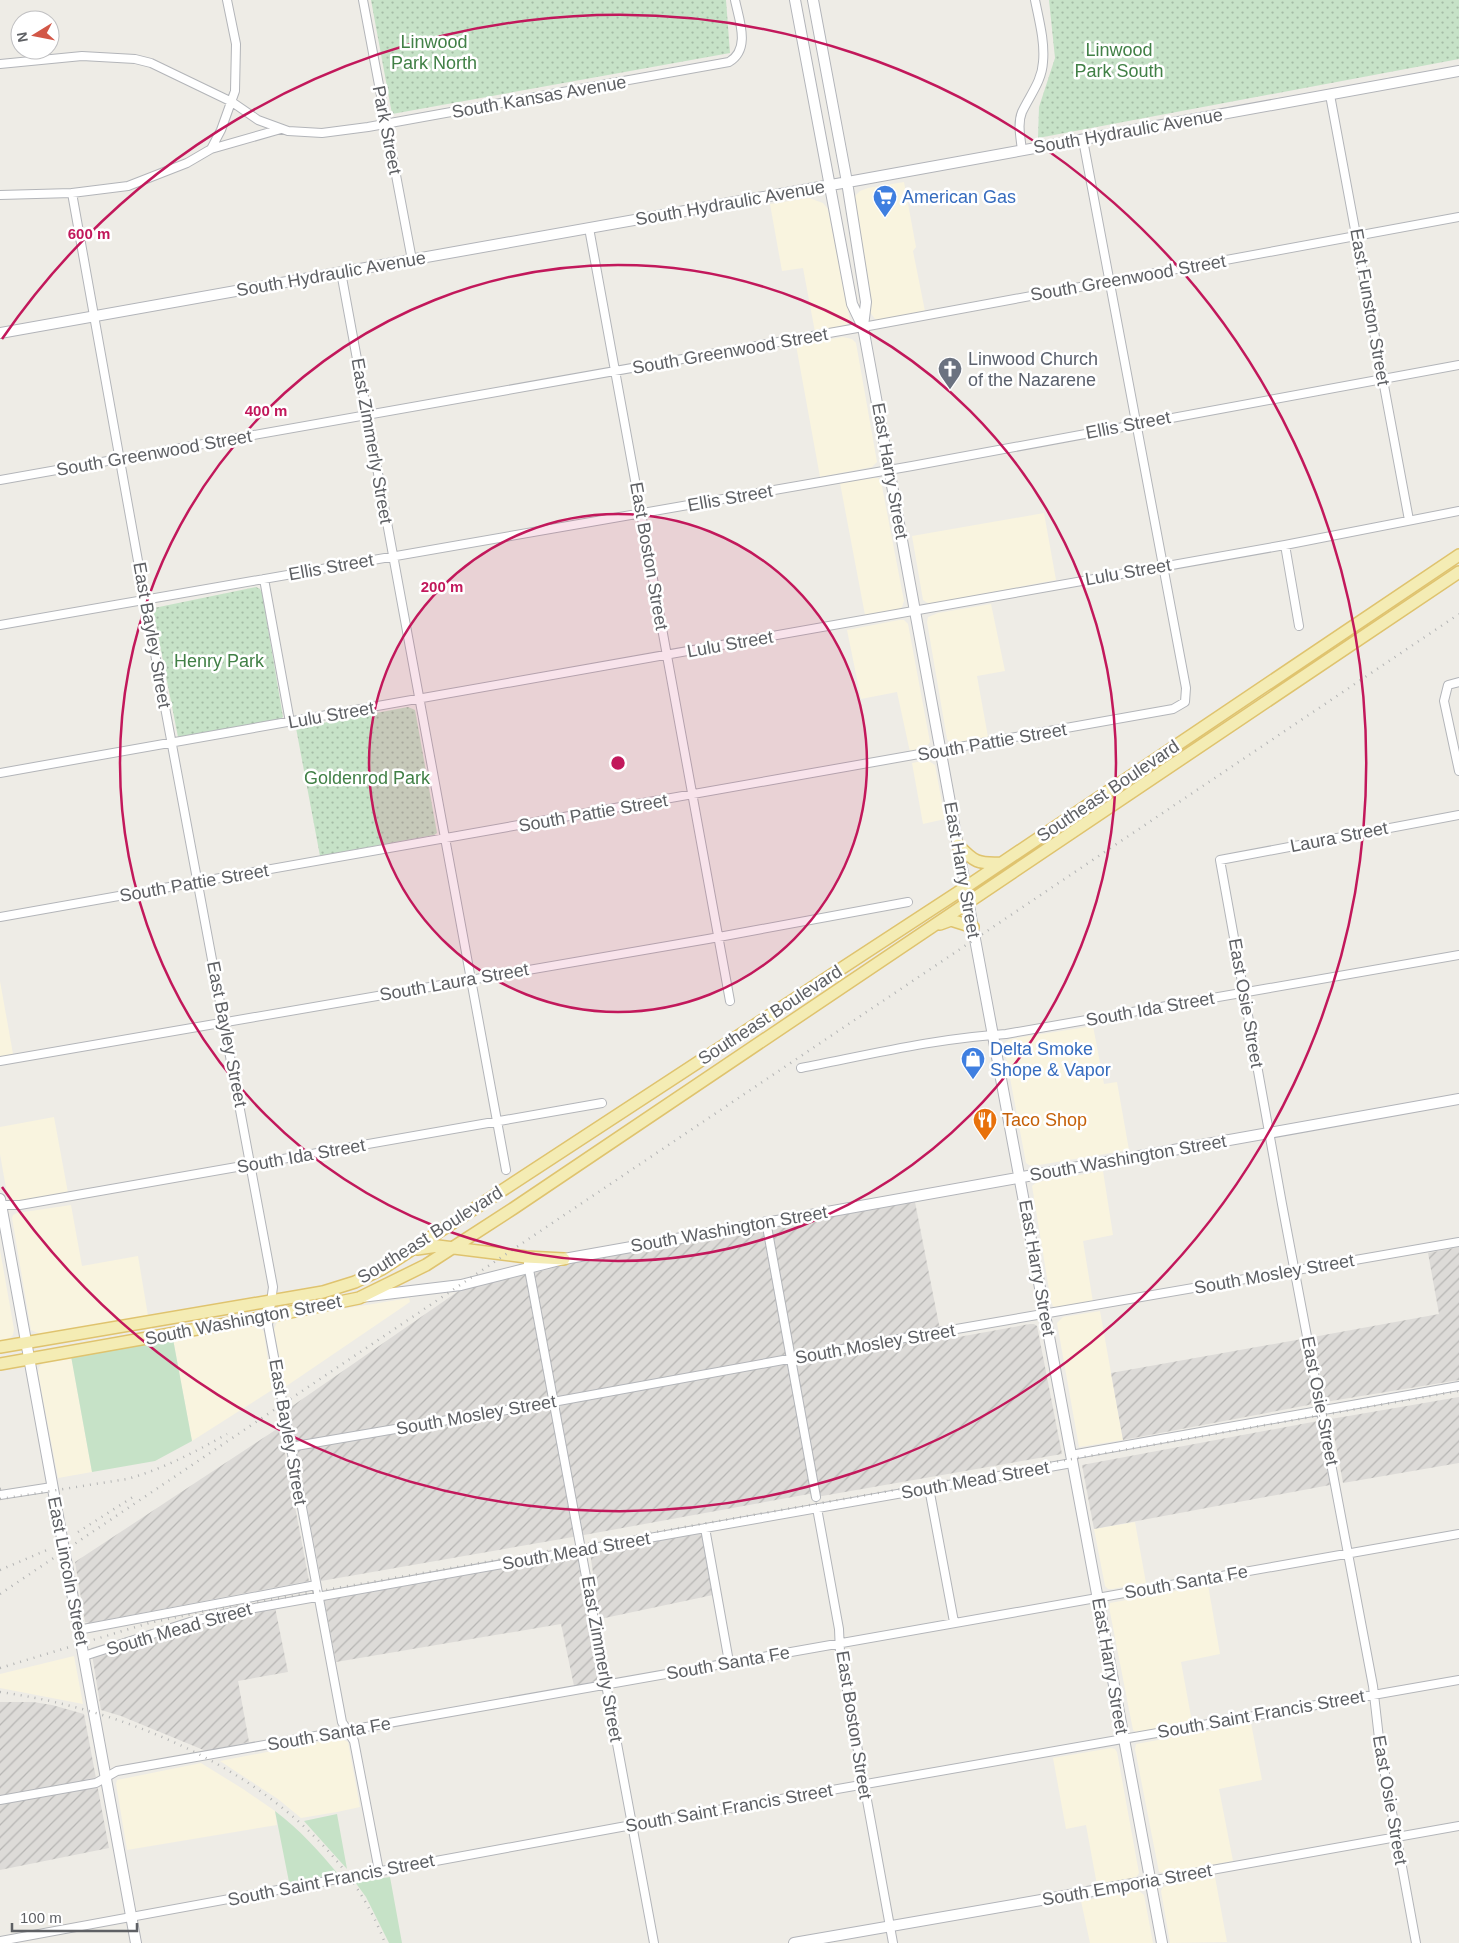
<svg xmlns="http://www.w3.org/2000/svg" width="1459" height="1943" font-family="Arial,sans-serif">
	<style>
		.commercial { fill: #f9f4df }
		.industrial { fill: url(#industrial-furrows) }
		.grass { fill: #c6e2c7 }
		.park { fill: url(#park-dots) }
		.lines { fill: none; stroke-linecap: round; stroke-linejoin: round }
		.street-casing { stroke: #b3b5b9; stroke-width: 10 }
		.secondary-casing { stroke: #b2b4b9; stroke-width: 12 }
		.primary-casing { stroke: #dfc36e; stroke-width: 14 }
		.street { stroke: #fff; stroke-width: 8 }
		.secondary { stroke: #fff; stroke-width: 10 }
		.primary { stroke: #f4ecb4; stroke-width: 11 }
		.rail { stroke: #b3b4b4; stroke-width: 2.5; stroke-dasharray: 1 6; stroke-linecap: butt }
		.ring { fill: none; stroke: #c2185b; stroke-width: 2.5 }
		.labels { text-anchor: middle; stroke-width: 5; stroke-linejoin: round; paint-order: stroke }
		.park-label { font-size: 18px; fill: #418046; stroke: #fff }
		.street-label { font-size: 18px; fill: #5e6064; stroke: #fff }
		.shop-label { font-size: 18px; fill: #366cbe; stroke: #fff; text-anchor: start }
		.worship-label { font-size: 18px; fill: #5b616d; stroke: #fff; text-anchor: start }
		.food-label { font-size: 18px; fill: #c56008; stroke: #fff; text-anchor: start }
		.centre { fill: #c2185b; stroke: #fff; stroke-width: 2.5 }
		.ring-label { font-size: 15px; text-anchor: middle; font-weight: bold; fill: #c2185b; stroke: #fff; stroke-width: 5; stroke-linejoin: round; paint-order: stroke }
	</style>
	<defs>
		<pattern id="industrial-furrows" width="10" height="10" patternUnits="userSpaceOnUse" patternTransform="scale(1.25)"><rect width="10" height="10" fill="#dddbd8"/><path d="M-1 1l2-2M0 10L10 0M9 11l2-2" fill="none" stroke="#b6b5b3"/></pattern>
		<pattern id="park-dots" width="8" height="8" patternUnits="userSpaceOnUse" patternTransform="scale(1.25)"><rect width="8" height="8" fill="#c6e2c7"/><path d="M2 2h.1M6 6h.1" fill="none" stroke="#a4bba5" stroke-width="1.8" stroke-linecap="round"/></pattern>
	</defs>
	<rect width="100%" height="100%" fill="#eeece6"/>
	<path class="commercial" d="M904,182L916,247L913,251L925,311L879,320L875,319L870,312L854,205L855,196L860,191L868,188Z
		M809,198L823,203L828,209L850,320L849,323L845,325L815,332L803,268L782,271L770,204Z
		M843,337L852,339L856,343L877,462L872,467L820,477L796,345Z
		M873,478H878L881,481L904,601L902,607L899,609L865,615L840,483Z
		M1044,513L1056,580L929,604L923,600L912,536Z
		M991,604L1005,671L977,676L988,737L953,744L950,743L947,739L927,622L928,617L938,613Z
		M899,620H904L908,624L930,742L925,749L910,752L897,692L861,699L847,630Z
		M927,760L935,765L945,819L923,824L912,763Z
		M0,981L13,1054L0,1057Z
		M1093,1026L1104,1084L1117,1082L1129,1150L1033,1166L1029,1165L1026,1163L1004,1046L1005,1042L1010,1039Z
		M54,1117L68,1193L19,1202L11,1201L7,1194L0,1154V1127Z
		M1103,1171L1113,1235L1083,1241L1093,1302L1057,1308L1053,1306L1051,1302L1032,1186L1037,1182Z
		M71,1205L82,1266L138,1256L148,1316L42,1335L31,1330L12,1218L13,1215L17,1213Z
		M0,1250L14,1329L13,1335L10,1338L0,1342Z
		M409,1298L410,1302L285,1387L274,1329L277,1322L281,1319Z
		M1100,1311L1123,1440L1079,1447L1057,1323L1063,1317Z
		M252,1324L258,1325L264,1332L272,1390L192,1441L173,1339Z
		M71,1356L92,1472L58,1478L38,1373L39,1367L45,1361Z
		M1135,1522L1146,1583L1112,1589H1108L1105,1586L1094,1529Z
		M1208,1585L1220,1654L1181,1662L1192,1722L1136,1732L1133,1730L1109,1607L1110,1603Z
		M74,1656L83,1704L0,1688V1674Z
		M1251,1723L1262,1780L1219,1789L1233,1861L1163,1873L1159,1872L1135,1749L1136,1744Z
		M340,1738L348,1742L360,1807L337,1812L301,1818L278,1799L220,1761Z
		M1111,1748L1115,1749L1117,1752L1139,1873L1135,1879L1097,1885L1086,1825L1066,1829L1053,1758Z
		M201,1763L243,1789L275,1811L277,1825L127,1850L116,1784L117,1780Z
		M1215,1877L1227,1942L1170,1943L1161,1891L1163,1887Z
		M1139,1891L1144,1895L1153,1943H1090L1081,1901Z"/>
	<path class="industrial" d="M915,1202L942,1340L1030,1324H1034L1037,1326L1062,1454L822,1496L809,1494L573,1537L321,1581L288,1409L460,1290L550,1269L565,1263Z
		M1459,1247V1380L1325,1402L1313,1337L1439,1314L1428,1253Z
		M1302,1339L1314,1404L1123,1440L1111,1373Z
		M1459,1397V1463L1343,1483L1331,1419Z
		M1318,1421L1330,1485L1094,1529L1082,1465Z
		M280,1427L309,1581L89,1623L85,1622L75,1562Z
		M702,1533L713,1595L600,1619L590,1553Z
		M577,1555L599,1675V1679L596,1681L574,1686L561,1624L336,1662L324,1599Z
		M274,1602L288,1672L238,1681L249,1742L206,1751L121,1716L101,1710L91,1648L193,1617Z
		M0,1702H33L52,1705L84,1714L109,1848L0,1870Z"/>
	<path class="grass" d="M173,1339L192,1441L155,1461L92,1472L71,1356Z
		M275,1811C299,1829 319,1851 338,1874L289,1882Z
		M337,1814L347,1869L304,1821Z
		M390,1877L402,1943H389L366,1897L355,1882Z"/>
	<path class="park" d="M371,0H726L730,53L392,114Z
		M1049,0H1459V59L1038,138L1039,107L1055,58Z
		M256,587L260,589L262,593L283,717L279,720L178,737L153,610L154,608Z
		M408,707L415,710L437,833L434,835L320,856L296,728Z"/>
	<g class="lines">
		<defs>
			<path id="street" d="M363,0L412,260
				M0,64L82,56L135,59L151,63L232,102L258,120L288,131L322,133L368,127L729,62C751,49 739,20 735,0
				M1330,95L1409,520
				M211,149L281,129
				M1022,151C1021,139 1017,124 1022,112C1030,95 1042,81 1043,62C1045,42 1039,20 1035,0
				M72,193L145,600L273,1287L268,1325L342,1722L354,1741L379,1871
				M0,195L72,193L128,186L187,163L211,149L221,130L235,91L236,44L227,0
				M589,228L730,1001
				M341,272L506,1170
				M0,480L863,327L1459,217
				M1285,545L1299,626
				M264,579L290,722
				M0,625L912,466L1459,365
				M1459,682L1448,685L1444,701L1459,771
				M0,773L1285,545L1459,511
				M0,917L1173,709L1185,702L1186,688L1083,140
				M0,1061L708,939L908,902
				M801,1068C868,1055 937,1038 1006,1034L1459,955
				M0,1205H20L602,1103
				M766,1221L816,1497
				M528,1264L654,1943
				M290,1447L553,1402L887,1341L1459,1242
				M1071,1455L1459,1386
				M929,1488L954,1622
				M0,1495L52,1487
				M817,1508L839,1629L840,1652L893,1943
				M705,1528L729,1662
				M78,1630L316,1585
				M84,1656L190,1622L232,1612L1072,1463
				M0,1800L96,1783L117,1771L1459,1534
				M1150,1881L1459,1826
				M0,1941L621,1827L1459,1680
				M1416,1943L1380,1747L1373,1686L1282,1204L1220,860L1459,815"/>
			<path id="secondary" d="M795,0L852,304L863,327L975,939L1162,1943
				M813,0L847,182L866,302L863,326
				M0,333L859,180L1459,71
				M0,1199L136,1943
				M361,1297L461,1285L564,1259L1459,1099
				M794,1943L1150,1881"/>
			<path id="primary" d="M958,845C974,862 978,864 1001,863
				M940,924L951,920L973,927
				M417,1249L438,1246L526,1257L564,1259
				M0,1347L323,1292L355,1282L382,1269L966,887L1459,555
				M0,1364L271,1316L359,1298L426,1265L514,1208L1459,572"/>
		</defs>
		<use href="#street" class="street-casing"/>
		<use href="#secondary" class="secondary-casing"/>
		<use href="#primary" class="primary-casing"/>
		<use href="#street" class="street"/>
		<use href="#secondary" class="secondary"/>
		<use href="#primary" class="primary"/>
		<path class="rail" d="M0,1489L4,1488
			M0,1499L127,1479C163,1469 195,1452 227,1434
			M78,1532L133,1497
			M0,1570L47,1550
			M0,1594L1459,614
			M0,1668L149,1623L206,1611L1459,1391
			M0,1692C147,1712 329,1795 385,1943"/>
	</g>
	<circle cx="618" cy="763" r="249" fill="#c2185b" fill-opacity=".12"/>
	<g class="ring">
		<circle cx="618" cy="763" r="249"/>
		<circle cx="618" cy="763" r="498"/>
		<path d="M2 339A748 748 0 1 1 2 1187"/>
	</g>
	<defs>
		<symbol id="supermarket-pin" viewBox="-11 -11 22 30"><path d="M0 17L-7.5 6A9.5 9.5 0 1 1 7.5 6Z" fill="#3f7fe0" stroke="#fff"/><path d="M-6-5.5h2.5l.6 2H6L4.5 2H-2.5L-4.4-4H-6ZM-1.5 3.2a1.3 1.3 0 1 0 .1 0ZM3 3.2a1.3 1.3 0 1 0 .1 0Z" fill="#fff"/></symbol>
		<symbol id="church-pin" viewBox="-11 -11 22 30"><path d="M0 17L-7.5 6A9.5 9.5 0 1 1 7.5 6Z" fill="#6b7280" stroke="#fff"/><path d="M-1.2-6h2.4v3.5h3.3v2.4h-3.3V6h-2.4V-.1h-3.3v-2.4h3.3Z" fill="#fff"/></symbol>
		<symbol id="shop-pin" viewBox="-11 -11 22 30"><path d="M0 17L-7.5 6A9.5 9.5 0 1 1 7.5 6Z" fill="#3f7fe0" stroke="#fff"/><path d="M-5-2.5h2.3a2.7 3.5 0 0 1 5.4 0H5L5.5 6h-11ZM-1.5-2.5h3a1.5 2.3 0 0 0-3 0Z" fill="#fff"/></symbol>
		<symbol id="restaurant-pin" viewBox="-11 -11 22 30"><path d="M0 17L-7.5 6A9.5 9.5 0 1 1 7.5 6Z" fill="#e8710a" stroke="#fff"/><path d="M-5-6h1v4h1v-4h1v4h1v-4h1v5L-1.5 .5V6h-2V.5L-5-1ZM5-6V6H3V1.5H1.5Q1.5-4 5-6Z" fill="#fff"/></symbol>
	</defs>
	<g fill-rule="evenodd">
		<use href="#supermarket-pin" x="871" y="183" width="28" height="38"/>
		<use href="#church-pin" x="936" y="355" width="28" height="38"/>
		<use href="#shop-pin" x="959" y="1045" width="28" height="38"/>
		<use href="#restaurant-pin" x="971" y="1106" width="28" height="38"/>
	</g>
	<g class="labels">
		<g class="park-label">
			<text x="434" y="48">Linwood<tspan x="434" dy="21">Park North</tspan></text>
			<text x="1119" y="56">Linwood<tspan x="1119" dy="21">Park South</tspan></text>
			<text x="219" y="667">Henry Park</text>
			<text x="367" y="784">Goldenrod Park</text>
		</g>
		<g class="street-label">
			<text transform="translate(539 97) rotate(-10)" y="6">South Kansas Avenue</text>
			<text transform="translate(387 130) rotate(79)" y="6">Park Street</text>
			<text transform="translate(1128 131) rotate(-10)" y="6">South Hydraulic Avenue</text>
			<text transform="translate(730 203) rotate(-10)" y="6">South Hydraulic Avenue</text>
			<text transform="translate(331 274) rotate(-10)" y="6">South Hydraulic Avenue</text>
			<text transform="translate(1128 278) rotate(-10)" y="6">South Greenwood Street</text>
			<text transform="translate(1370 307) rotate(80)" y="6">East Funston Street</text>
			<text transform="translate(730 351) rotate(-10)" y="6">South Greenwood Street</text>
			<text transform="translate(1128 425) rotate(-11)" y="6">Ellis Street</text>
			<text transform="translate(372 441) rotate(80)" y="6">East Zimmerly Street</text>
			<text transform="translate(154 453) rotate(-10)" y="6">South Greenwood Street</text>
			<text transform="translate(890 471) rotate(80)" y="6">East Harry Street</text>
			<text transform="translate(730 498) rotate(-10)" y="6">Ellis Street</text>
			<text transform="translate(649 556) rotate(80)" y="6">East Boston Street</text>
			<text transform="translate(331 567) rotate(-10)" y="6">Ellis Street</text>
			<text transform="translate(1128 572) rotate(-10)" y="6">Lulu Street</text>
			<text transform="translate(152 635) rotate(80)" y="6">East Bayley Street</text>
			<text transform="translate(730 644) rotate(-10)" y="6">Lulu Street</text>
			<text transform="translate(331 715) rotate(-10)" y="6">Lulu Street</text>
			<text transform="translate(992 742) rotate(-10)" y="6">South Pattie Street</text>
			<text transform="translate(1108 791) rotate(-34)" y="6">Southeast Boulevard</text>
			<text transform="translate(593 813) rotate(-10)" y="6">South Pattie Street</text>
			<text transform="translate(1339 837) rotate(-11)" y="6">Laura Street</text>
			<text transform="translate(962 870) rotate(80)" y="6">East Harry Street</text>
			<text transform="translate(194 883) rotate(-10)" y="6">South Pattie Street</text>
			<text transform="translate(454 982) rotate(-10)" y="6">South Laura Street</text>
			<text transform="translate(1246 1003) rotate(80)" y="6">East Osie Street</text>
			<text transform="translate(1150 1009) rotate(-10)" y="6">South Ida Street</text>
			<text transform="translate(770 1015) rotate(-33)" y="6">Southeast Boulevard</text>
			<text transform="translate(227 1034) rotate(79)" y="6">East Bayley Street</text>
			<text transform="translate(301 1156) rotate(-10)" y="6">South Ida Street</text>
			<text transform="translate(1128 1158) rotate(-10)" y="6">South Washington Street</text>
			<text transform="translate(729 1229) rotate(-10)" y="6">South Washington Street</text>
			<text transform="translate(430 1235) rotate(-32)" y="6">Southeast Boulevard</text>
			<text transform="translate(1037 1268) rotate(80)" y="6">East Harry Street</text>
			<text transform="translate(1274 1274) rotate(-10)" y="6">South Mosley Street</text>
			<text transform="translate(243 1320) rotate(-11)" y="6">South Washington Street</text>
			<text transform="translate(875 1344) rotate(-10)" y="6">South Mosley Street</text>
			<text transform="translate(1320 1401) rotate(79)" y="6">East Osie Street</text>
			<text transform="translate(476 1415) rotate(-10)" y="6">South Mosley Street</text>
			<text transform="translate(288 1432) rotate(80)" y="6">East Bayley Street</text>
			<text transform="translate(975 1480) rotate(-10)" y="6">South Mead Street</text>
			<text transform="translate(576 1551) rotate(-10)" y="6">South Mead Street</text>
			<text transform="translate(68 1571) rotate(79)" y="6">East Lincoln Street</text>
			<text transform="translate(1186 1582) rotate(-10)" y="6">South Santa Fe</text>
			<text transform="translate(179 1629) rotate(-16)" y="6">South Mead Street</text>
			<text transform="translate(602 1659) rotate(80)" y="6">East Zimmerly Street</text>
			<text transform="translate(728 1663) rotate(-10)" y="6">South Santa Fe</text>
			<text transform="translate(1110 1666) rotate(80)" y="6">East Harry Street</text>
			<text transform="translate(1261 1714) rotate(-10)" y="6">South Saint Francis Street</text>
			<text transform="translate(854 1725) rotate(81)" y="6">East Boston Street</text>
			<text transform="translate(329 1734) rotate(-10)" y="6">South Santa Fe</text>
			<text transform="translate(1390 1800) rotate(80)" y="6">East Osie Street</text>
			<text transform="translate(729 1808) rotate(-10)" y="6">South Saint Francis Street</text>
			<text transform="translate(331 1880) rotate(-11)" y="6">South Saint Francis Street</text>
			<text transform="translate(1127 1885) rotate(-10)" y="6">South Emporia Street</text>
		</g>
		<g class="shop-label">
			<text x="902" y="203">American Gas</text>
			<text x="990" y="1055">Delta Smoke<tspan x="990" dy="21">Shope &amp; Vapor</tspan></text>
		</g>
		<g class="worship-label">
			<text x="968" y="365">Linwood Church<tspan x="968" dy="21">of the Nazarene</tspan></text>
		</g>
		<g class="food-label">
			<text x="1002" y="1126">Taco Shop</text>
		</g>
	</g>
	<circle cx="618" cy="763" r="8" class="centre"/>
	<g class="ring-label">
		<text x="89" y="239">600 m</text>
		<text x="266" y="416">400 m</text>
		<text x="442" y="592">200 m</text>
	</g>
	<g transform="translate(35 35) rotate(260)"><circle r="24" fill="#ffffff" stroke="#bfbfc1"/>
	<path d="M0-4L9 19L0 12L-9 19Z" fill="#d25747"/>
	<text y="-8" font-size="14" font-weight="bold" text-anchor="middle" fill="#5e6064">N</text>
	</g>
	<path d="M12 1923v8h125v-8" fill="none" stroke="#5e6064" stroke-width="2.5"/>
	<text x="20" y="1923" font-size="15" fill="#5e6064" stroke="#ffffff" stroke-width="4" paint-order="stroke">100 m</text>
</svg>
